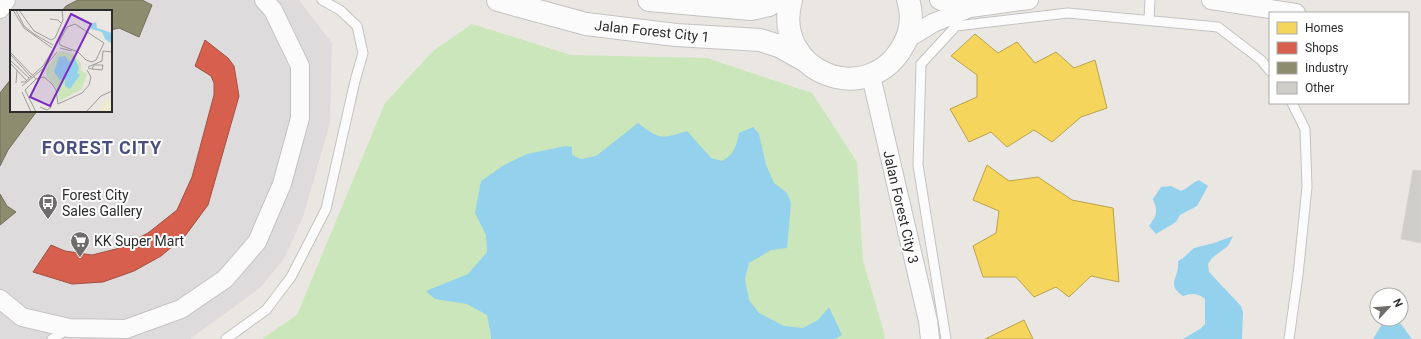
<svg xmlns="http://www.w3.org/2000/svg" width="1421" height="339" font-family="Roboto,sans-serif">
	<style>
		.industrial { fill: #dedbdd; fill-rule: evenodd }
		.green { fill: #cae6ba }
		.water { fill: #93d1ed }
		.homes { fill: #f6d55c; stroke: #b9a24e }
		.shops { fill: #d6604d; stroke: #a35043 }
		.industry { fill: #8c8c6e; stroke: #6f6f5a }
		.building { fill: #cfcdc9; stroke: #d5d3ce }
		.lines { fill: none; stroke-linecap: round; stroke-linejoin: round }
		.lane-casing { stroke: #c4c3c3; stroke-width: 11 }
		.street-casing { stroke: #c4c3c3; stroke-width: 20 }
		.secondary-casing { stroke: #c4c3c3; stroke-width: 24 }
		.lane { stroke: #fcfbfb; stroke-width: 9 }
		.street { stroke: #fcfbfb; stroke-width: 18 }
		.secondary { stroke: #fcfbfb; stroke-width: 22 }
		.labels { text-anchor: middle; stroke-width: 4; stroke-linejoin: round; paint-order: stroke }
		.street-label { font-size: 14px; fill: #2c2c2c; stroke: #fff }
		.poi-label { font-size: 14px; fill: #2c2c2c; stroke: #fff; text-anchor: start }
		.district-label { font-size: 18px; font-weight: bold; letter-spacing: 1px; fill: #4a517e; stroke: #fff }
		.inset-road { fill: none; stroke: #9e9c99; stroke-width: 1 }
		.view { fill: #7b2cbf; fill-opacity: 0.15; stroke: #7b2cbf; stroke-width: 2 }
		.inset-edge { fill: none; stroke: #2c2c2c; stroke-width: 2 }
	</style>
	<rect width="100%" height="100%" fill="#eae7e2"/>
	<path class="industrial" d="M0,0H299L332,43L330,123L303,217L284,259L260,288L190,339H0ZM11,11H111V111H11Z"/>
	<path class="green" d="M472,24L571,55L707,58L812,93L857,162L863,261L885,336L884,339H262L297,315L385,103L433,51Z"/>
	<path class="water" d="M638,123C660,140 661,139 687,131L711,158L722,161C735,154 736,146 739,133L753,127L759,134L766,165L774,183L787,193L791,203L787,248L771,250L749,263L745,279L749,300L759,313L784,326L803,328L818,320L829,307L842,335L835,339H491V336L487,315L467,304L435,299L426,291L468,274L487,252L486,235L475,213L481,181L504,165L527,154L566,146L572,147V155L581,159L596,156Z
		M1199,180L1208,186L1197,206L1180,215L1176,222L1156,234L1149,226C1157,215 1158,212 1153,199L1161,187L1171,186L1181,191C1188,188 1192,183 1199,180Z
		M1233,236L1228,246L1212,258L1208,264L1209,272L1241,306L1243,312L1242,339H1183L1200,329L1205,324V299C1198,293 1192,293 1183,296C1165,283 1180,279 1178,261L1182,259L1194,248L1214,243Z
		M1384,321L1400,323L1412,339H1373Z"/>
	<path class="homes" d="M975,34L998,53L1017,42L1035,63L1056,52L1074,68L1095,60L1107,108L1081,117L1052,142L1034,130L1007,147L991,132L969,142L950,109L977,97V75L951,56Z
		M987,165L1009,181L1038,177L1072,200L1113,208L1119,282L1091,276L1069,297L1056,287L1034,297L1016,277H983L973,246L996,233L999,211L973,200Z
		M1024,320L1033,339H985Z"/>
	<path class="shops" d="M205,40L228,58L234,66L239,96L208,205L185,236L161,256L134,271L103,282L72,284L33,272L51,245L65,251L92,255L116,249L148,233L177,210L192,177L214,95V83L211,76L195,66Z"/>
	<path class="industry" d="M78,0H142L152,5L139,37L119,28L111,30V11H62L66,6Z
		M11,79V111H37L8,150L0,166V93Z
		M0,194L7,206L16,212L0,225Z"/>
	<path class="building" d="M1413,170L1421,171V243L1401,239Z"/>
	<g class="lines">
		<defs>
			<path id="lane" d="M1149,20L1150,0
				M52,339L68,329
				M226,339L266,310L291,277L326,209L355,81L363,53L357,26L340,10L322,0
				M946,339L918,165L921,64L956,26L1068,13L1218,27L1261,60L1270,71
				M1289,339L1298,275L1307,187L1305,129L1292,103"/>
			<path id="street" d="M939,0L953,6L970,8
				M1211,0L1296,13
				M0,9L6,0
				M907,39L933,23L970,8L1029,0
				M871,76L928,321L930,339
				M0,299L22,317L69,328L126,329L181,309L225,279L257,242L282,184L300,118V66L273,10L264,0"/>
			<path id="secondary" d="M498,0L586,24L676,35L760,40L779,46L804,60
				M649,0L751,9L769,5L778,0
				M791,0C771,72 869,111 904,44C911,32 913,14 908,0"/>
		</defs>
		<use href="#lane" class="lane-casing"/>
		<use href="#street" class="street-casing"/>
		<use href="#secondary" class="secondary-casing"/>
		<use href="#lane" class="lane"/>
		<use href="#street" class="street"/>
		<use href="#secondary" class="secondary"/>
	</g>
	<defs>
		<symbol id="bus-pin" viewBox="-11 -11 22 30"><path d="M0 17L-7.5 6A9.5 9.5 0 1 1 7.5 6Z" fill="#6e6d6c" stroke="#fff"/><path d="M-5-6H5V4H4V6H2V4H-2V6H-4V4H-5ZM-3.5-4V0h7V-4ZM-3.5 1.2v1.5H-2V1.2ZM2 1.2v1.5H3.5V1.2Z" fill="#fff"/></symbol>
		<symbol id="supermarket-pin" viewBox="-11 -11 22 30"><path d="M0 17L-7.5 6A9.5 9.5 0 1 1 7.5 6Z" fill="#6e6d6c" stroke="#fff"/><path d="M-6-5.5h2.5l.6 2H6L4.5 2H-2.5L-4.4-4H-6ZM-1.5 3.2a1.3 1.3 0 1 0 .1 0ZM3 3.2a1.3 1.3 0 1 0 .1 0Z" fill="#fff"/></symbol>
	</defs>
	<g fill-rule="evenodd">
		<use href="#bus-pin" x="37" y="192" width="22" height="30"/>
		<use href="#supermarket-pin" x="69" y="230" width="22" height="30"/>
	</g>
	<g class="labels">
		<g class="street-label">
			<text transform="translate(652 31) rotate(6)" y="5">Jalan Forest City 1</text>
			<text transform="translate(901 207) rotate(77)" y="5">Jalan Forest City 3</text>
		</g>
		<g class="poi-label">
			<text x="62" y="200">Forest City<tspan x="62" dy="16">Sales Gallery</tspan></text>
			<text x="94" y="246">KK Super Mart</text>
		</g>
		<g class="district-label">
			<text x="102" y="154">FOREST CITY</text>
		</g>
	</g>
	<g transform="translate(10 10)">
		<rect width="102" height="102" fill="#eae7e2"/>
		<path d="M54,41L65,45L71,54V60L77,64L72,79L49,91L47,79L37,67L35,60L49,42Z" fill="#cae6ba"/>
		<path d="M96,90L102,91V101L87,102Z" fill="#efebcf"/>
		<path d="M86,12L87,18L102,23V34L95,29L92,22L81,19L79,15ZM55,46L59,52L64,47L69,58L67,63L70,65L60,79L55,76V69L50,70L44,62L49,47Z" fill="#93d1ed"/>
		<path class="inset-road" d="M3,0L14,18L42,38M6,0L14,16L24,24L43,35M9,0L24,21L41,30L45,28L53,10L52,0M40,9L48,10L51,13M65,14L94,33L86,50L82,52L76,50L68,42L50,35L49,32L57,17ZM50,27L58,11M50,38L62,41M0,42L26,69L34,67L42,74L46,80L48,94M0,44L21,67M0,50L19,68M0,53L17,71M78,57L92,51L93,41L102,42M78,58L82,59L84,55H93L92,60L82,59M11,72H15L33,56L43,40M6,73L7,60M12,76L34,58L47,42M12,82L21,102M48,94L72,83L79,75L81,67L77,60M30,97L37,100L41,97L42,92M26,102L15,80L26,69M76,102L91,86L102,81"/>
		<path class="view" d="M61,4L81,14L40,96L20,87Z"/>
		<rect width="102" height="102" class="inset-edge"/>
	</g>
	<rect x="1269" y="12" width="140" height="92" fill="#ffffff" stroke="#ababab"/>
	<rect x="1277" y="22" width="20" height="12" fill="#f6d55c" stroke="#ababab"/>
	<text x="1305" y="32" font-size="12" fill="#2c2c2c">Homes</text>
	<rect x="1277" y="42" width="20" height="12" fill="#d6604d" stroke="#ababab"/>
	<text x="1305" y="52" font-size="12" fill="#2c2c2c">Shops</text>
	<rect x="1277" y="62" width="20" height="12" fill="#8c8c6e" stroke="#ababab"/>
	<text x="1305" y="72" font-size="12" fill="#2c2c2c">Industry</text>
	<rect x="1277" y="82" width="20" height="12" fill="#cfcdc9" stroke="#ababab"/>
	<text x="1305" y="92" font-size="12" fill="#2c2c2c">Other</text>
	<g transform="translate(1389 307) rotate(64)"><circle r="19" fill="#ffffff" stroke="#ababab"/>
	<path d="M0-3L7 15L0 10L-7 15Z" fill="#6e6d6c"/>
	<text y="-6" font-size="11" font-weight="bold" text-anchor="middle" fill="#2c2c2c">N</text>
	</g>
</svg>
